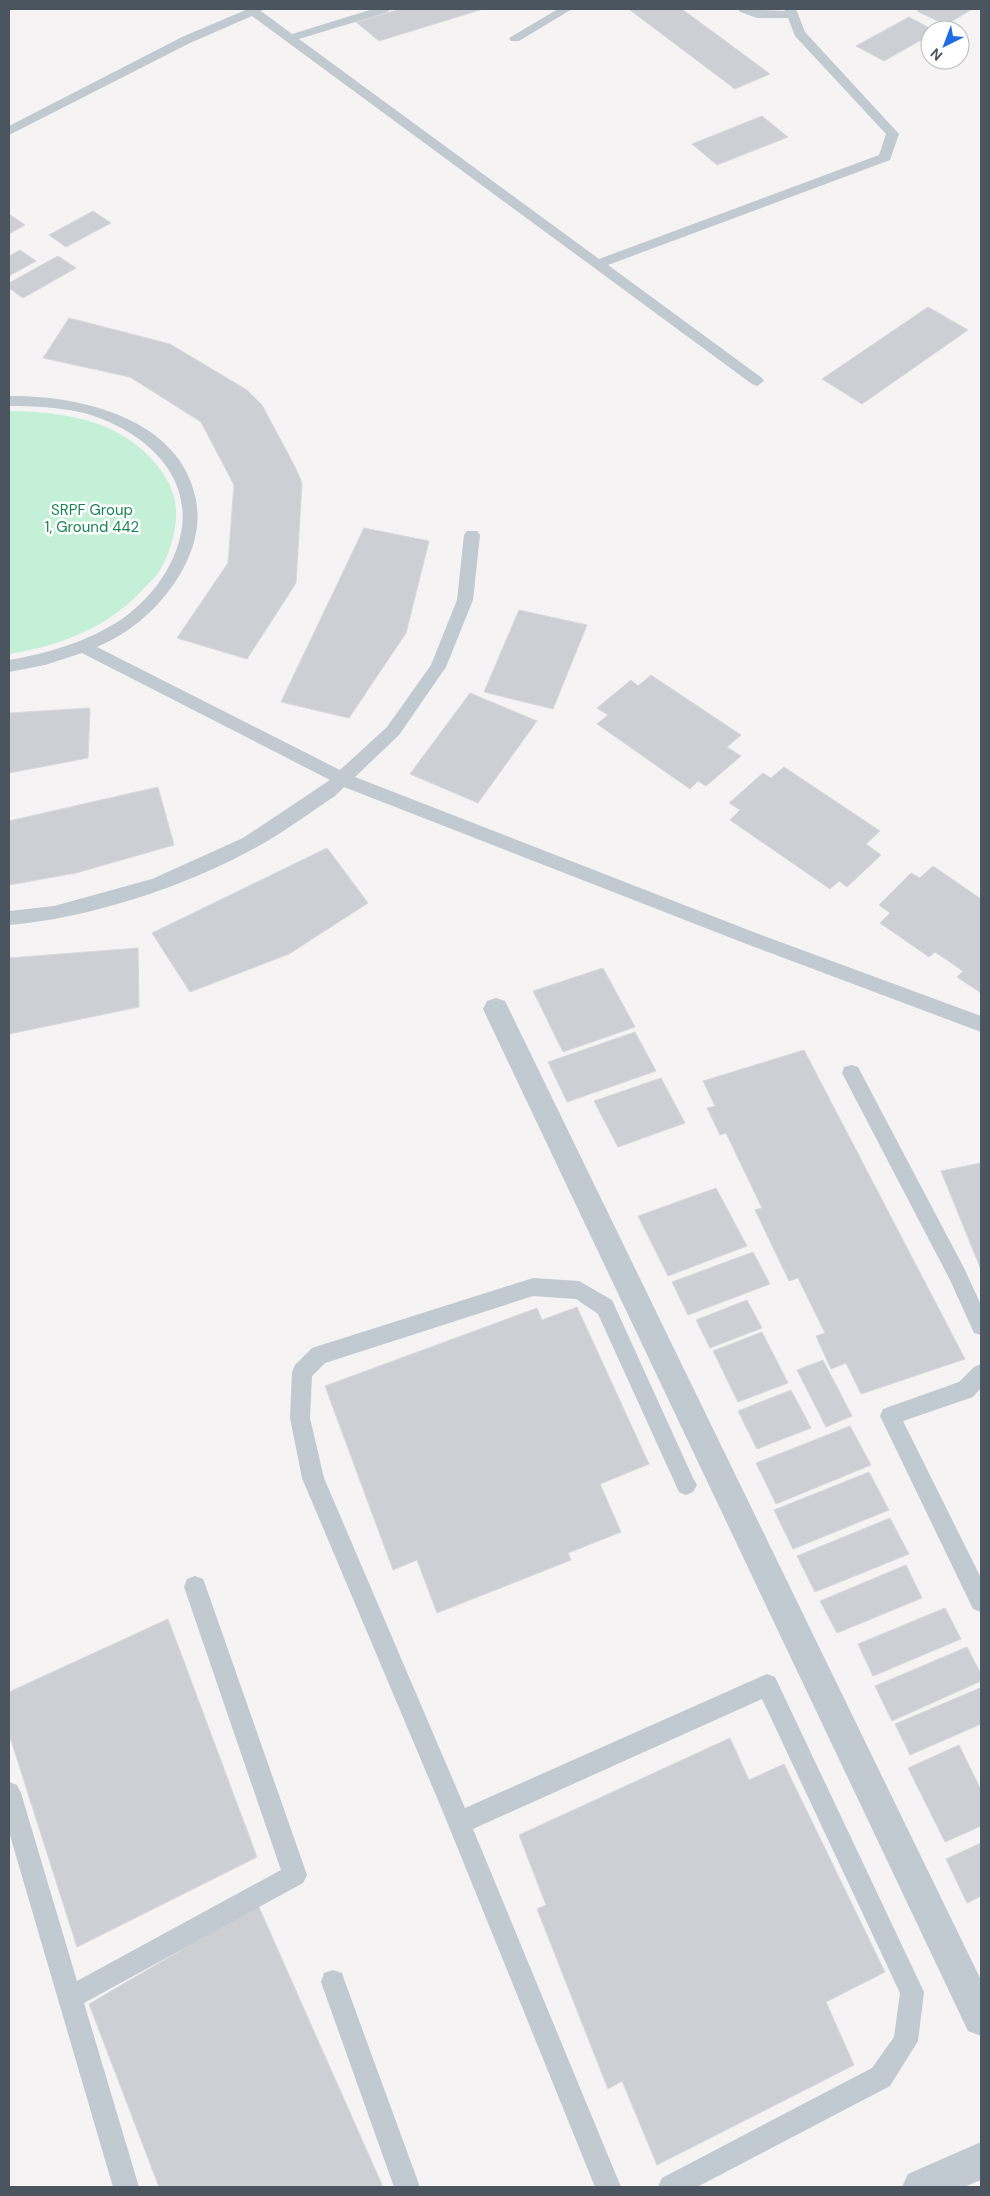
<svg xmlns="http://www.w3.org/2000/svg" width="990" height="2196" font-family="'DM Sans',sans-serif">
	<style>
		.green { fill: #c4f0d7 }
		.building { fill: #cdcfd5; stroke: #d7d9de }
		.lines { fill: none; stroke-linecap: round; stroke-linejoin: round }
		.service { fill: #c1c9d1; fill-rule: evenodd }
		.minor { fill: #c1c9d1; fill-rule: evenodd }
		.labels { text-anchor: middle; stroke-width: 5; stroke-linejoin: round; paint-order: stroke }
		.park-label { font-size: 15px; fill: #198453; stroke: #fff }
	</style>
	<rect width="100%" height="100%" fill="#f5f3f3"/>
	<path class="green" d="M9,411C39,411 69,414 98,424C131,435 168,466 175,501C179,524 171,551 160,570C156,577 150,582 145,587C110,627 60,646 9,654Z"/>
	<path class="building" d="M401,9H483L379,41L356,22Z
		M633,9H682L770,74L735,89L630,10Z
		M920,9H972L946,25L917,11Z
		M909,17L933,30H930V35L884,61L856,46Z
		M762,116L788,137L717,165L692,144Z
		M93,211L111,223L66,247L49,235Z
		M9,214L25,225L9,234Z
		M20,250L36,261L9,276V256Z
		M58,256L76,268L23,298L9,288V283Z
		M928,307L968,330L862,404L822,379Z
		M69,318L170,344L247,390L262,405L295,467L302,483L296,583L247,659L177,638L228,563L234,485L201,422L130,377L43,358Z
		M364,528L429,541L406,633L349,718L281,702Z
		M519,610L587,625L553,709L484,692Z
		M651,675L741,735L727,747L741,756L706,786L698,781L690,789L597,724L608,715L597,708L631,680L638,686Z
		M470,693L537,721L478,803L410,774Z
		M90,708L88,758L9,773V713Z
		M784,767L880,831L866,844L881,855L847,887L839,881L830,889L730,820L740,810L729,803L763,773L771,778Z
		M158,787L174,845L76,873L9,885V821Z
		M327,848L368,903L289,954L190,992L152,933Z
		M933,866L981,899V993L957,977L963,971L935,952L929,957L880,923L890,913L879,905L911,873L920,878Z
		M138,948L139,1007L9,1034V958Z
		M603,968L635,1027L563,1052L533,991Z
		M635,1032L656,1071L567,1102L548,1062Z
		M804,1050L965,1359L861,1394L846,1363L831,1369L816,1336L825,1333L798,1278L789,1281L755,1210L762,1208L726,1133L720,1135L707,1108L715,1106L703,1081Z
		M661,1078L685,1123L618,1147L594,1101Z
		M981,1163V1270L941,1171Z
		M716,1188L747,1246L668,1276L638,1216Z
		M753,1252L770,1284L688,1315L672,1282Z
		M747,1300L762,1328L710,1348L696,1320Z
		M577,1307L649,1464L600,1484L621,1532L568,1553L571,1560L437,1613L417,1560L393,1570L325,1386L537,1308L542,1320Z
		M762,1332L788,1383L738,1402L713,1351Z
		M823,1360L852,1416L826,1427L797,1370Z
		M791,1390L811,1428L757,1449L738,1411Z
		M850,1426L871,1465L776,1504L756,1463Z
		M869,1472L889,1510L793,1549L774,1510Z
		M890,1518L909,1554L815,1592L797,1556Z
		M906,1565L922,1598L837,1633L820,1601Z
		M945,1608L961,1639L873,1676L858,1644Z
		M168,1619L257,1857L77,1947L9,1734V1692Z
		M967,1647L981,1674V1681L892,1721L875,1686Z
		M980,1688L981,1724L910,1755L895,1724Z
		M730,1738L749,1780L784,1764L885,1972L826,2002L854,2065L657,2165L622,2081L608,2089L537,1909L546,1905L519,1835Z
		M959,1745L981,1790V1826L945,1842L908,1768Z
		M981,1843V1896L967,1903L946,1859Z
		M258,1905L383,2187H159L89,2004Z"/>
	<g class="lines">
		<path class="service" d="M248,9H263L261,11L292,34L373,9H390L388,12L299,39L599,259L879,155L886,134L795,36L788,18H757L740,12L738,9L785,11L784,9H796L805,32L899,134L890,160L608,265L762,378L764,381L757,386L752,384L252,16L190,43L9,135V126L182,37Z
			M558,9H572L519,41H511L509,38Z
			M9,396C79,395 181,418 196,500C201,527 193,553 179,576C160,607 132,632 97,647L340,770L387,727L431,665L457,600L464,535L467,531H477L480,535L473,600L446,667L399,735L355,777L756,933L981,1016V1032L744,943L344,787L335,796C309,813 283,833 255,848C184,887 90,918 9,925V911L54,906L152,879L243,838L330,780L82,653L45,665L9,672V660C49,653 87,642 122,619C146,602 167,577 177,548C201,479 145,430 84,413C59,407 34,406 9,406Z
			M851,1065L858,1067L964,1268L981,1305V1335L974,1333L950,1280L842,1073L844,1067Z
			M533,1278L579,1281L612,1300L693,1478L697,1485L693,1492L686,1495L679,1492L598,1314L576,1299L533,1296L325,1363L312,1376L310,1418L324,1478L465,1808L767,1674L775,1677L924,1992L918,2041L890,2086L697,2187H658L662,2178L872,2068L894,2037L900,1993L762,1699L473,1829L621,2187H595L443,1812L302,1478L290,1418L292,1372L295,1365L312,1348Z
			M981,1364V1388L973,1397L903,1421L981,1578V1612L973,1609L880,1416L883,1409L959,1382L974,1367Z
			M195,1576L203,1579L206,1587L307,1875L303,1883L84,2003L139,2187H113L9,1832V1782L17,1785L21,1793L77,1981L281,1870L184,1587L187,1579Z
			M333,1970L342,1973L345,1982L420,2187H394L321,1982L324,1973Z"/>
		<path class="minor" d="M496,998L505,1001L981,1980V2036L968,2031L483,1009L487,1001Z
			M981,2142V2180L964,2187H902L908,2174Z"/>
	</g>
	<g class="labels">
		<g class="park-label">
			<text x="92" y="515">SRPF Group<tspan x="92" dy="17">1, Ground 442</tspan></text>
		</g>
	</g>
	<rect width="990" height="2196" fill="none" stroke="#4a5560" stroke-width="20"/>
	<g transform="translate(945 45) rotate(222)"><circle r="24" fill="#ffffff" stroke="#b7bbbf"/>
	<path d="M0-4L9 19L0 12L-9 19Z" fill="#1e6de4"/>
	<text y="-8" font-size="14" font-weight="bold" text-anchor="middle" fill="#4a5560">N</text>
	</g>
</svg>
